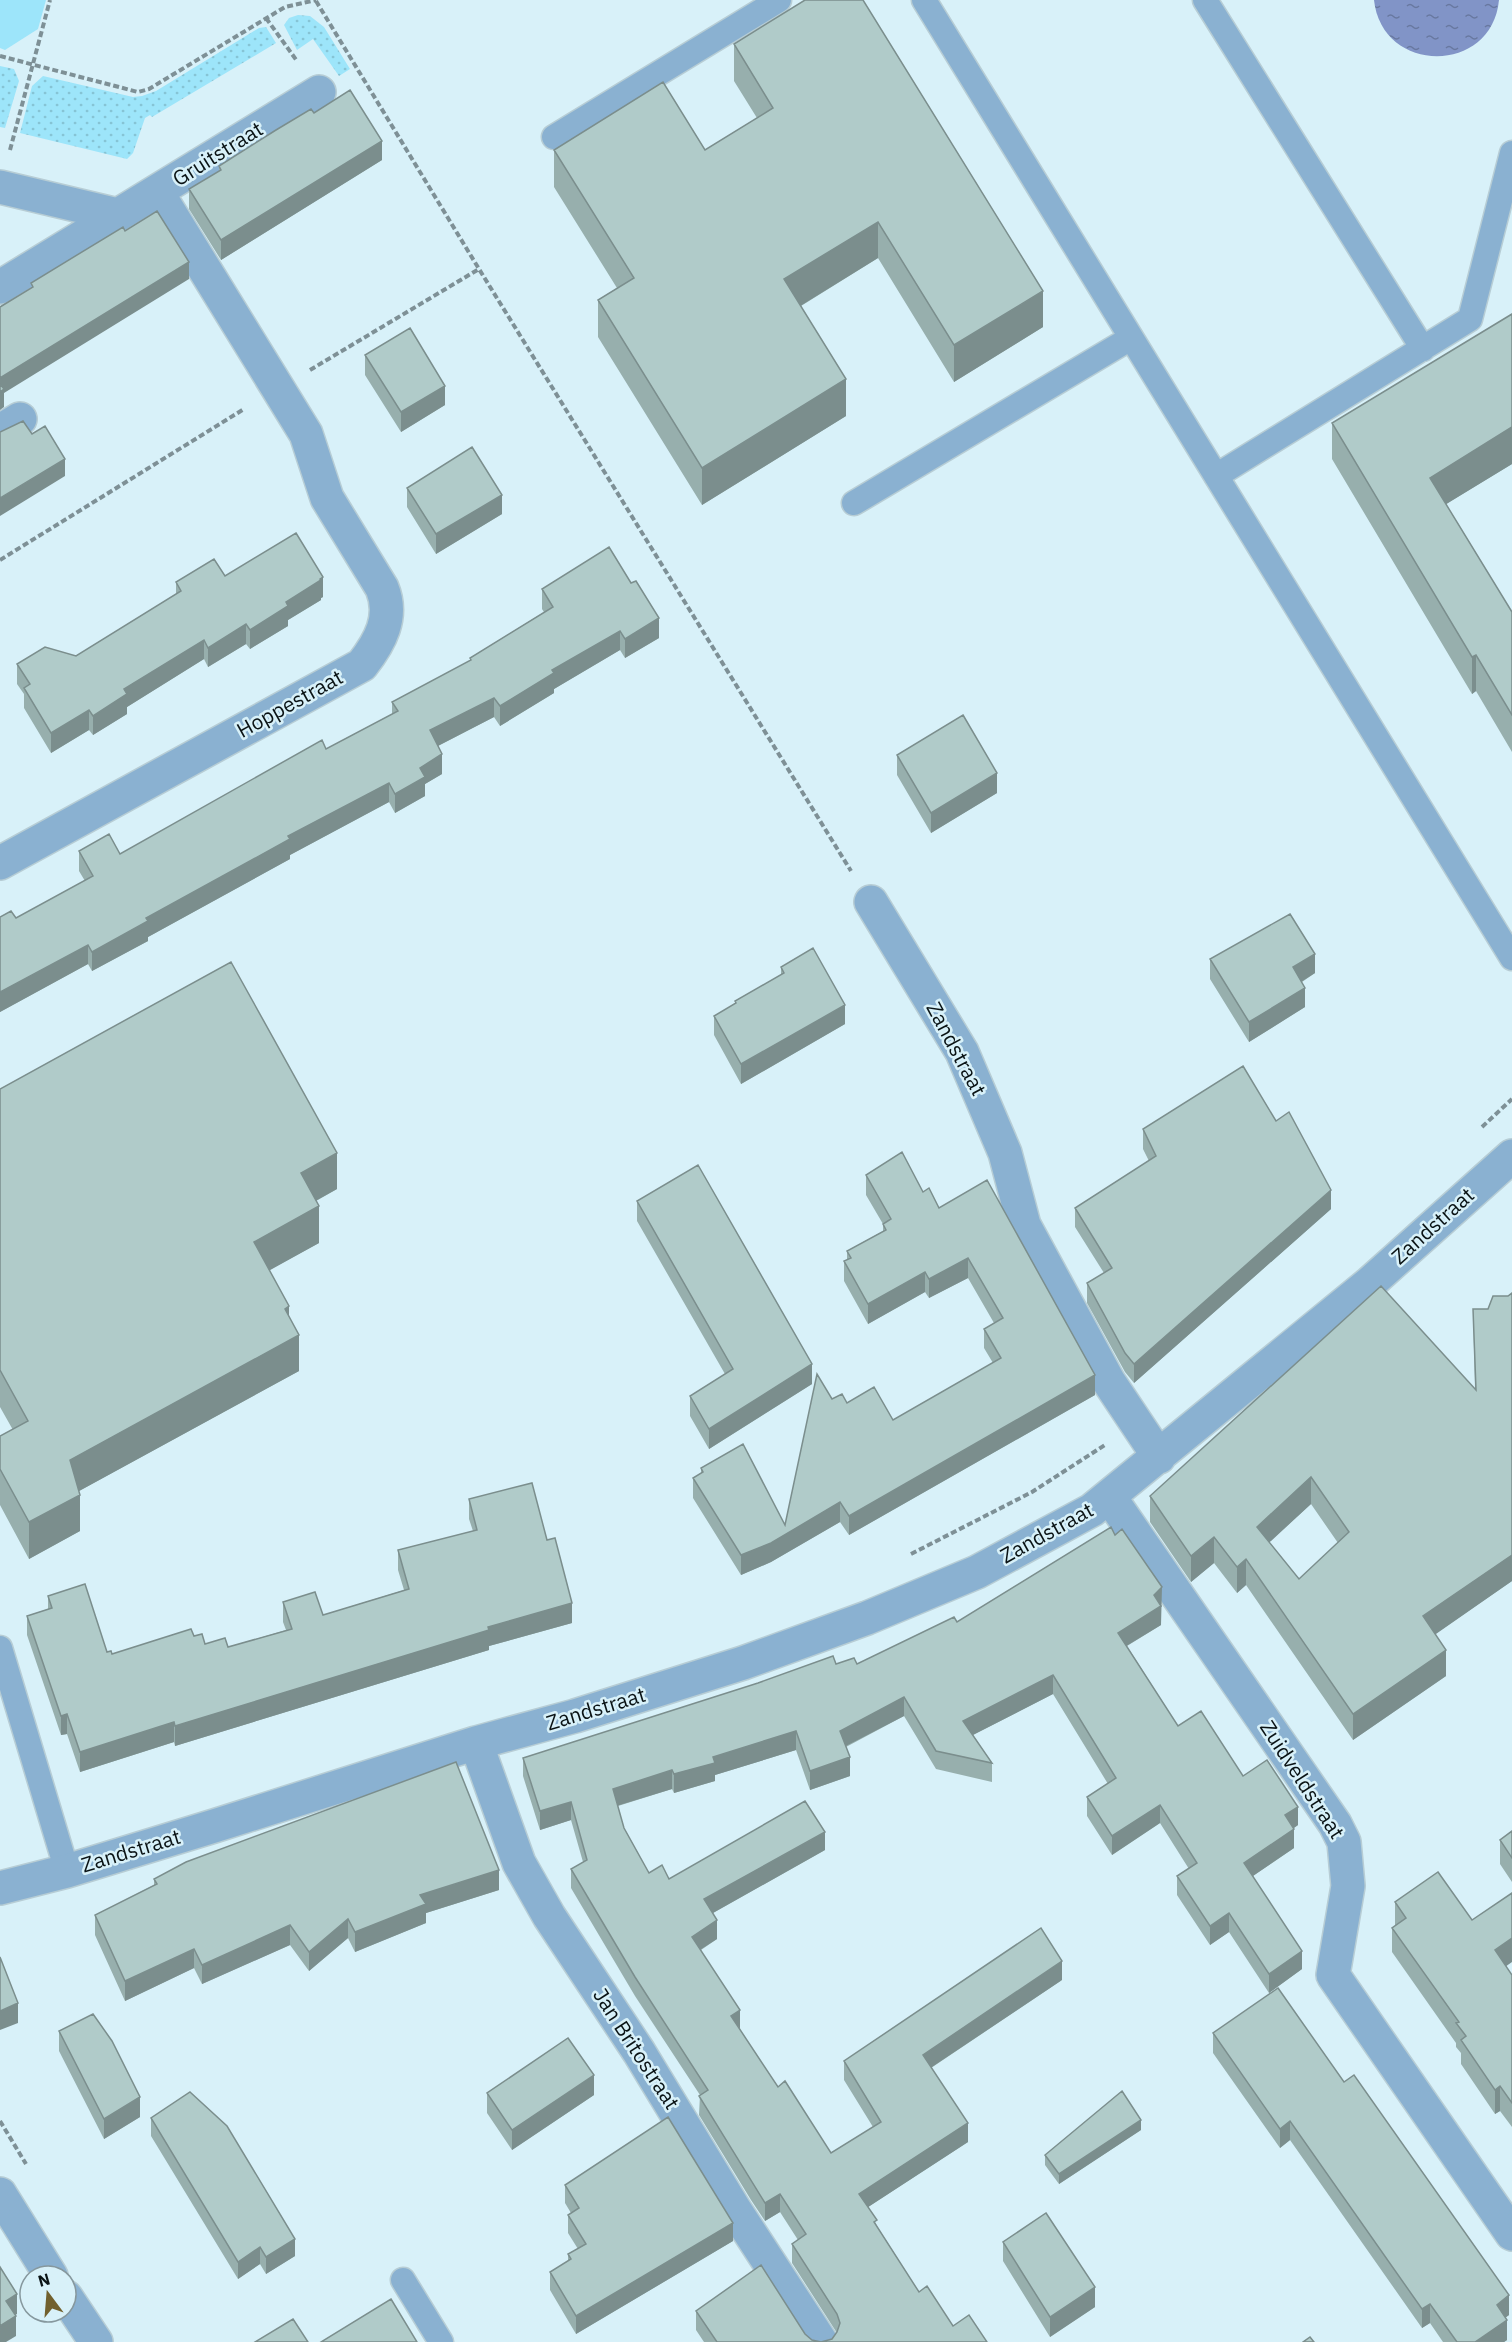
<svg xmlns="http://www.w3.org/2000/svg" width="1512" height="2342" font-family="'IBM Plex Sans',sans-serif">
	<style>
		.grass { fill: url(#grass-dots) }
		.park { fill: #9de5fa }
		.water { fill: url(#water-ripples) }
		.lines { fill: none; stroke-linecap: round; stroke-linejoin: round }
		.service-casing { stroke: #b7cdd5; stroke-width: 27 }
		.minor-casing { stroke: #b7cdd5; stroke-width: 36 }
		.path { stroke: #7e9096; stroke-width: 4; stroke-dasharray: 6 3; stroke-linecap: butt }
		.service { stroke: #8ab1d1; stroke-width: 24 }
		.minor { stroke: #8ab1d1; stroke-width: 33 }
		.wall { fill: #97afad; fill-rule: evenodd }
		.shaded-wall { fill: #7b8e8d }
		.building { fill: #b0cbc9; stroke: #7b8e8d; stroke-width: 1.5; fill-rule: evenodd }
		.labels { text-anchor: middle; stroke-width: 5; stroke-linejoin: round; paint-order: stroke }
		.street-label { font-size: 21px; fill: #0a1315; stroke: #d8f1f9 }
	</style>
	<defs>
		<pattern id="grass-dots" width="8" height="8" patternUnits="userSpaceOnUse" patternTransform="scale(1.5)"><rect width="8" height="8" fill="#9de5fa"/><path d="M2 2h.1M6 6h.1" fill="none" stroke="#86c4d5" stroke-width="1.8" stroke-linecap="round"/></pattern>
		<pattern id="water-ripples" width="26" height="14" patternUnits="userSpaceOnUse" patternTransform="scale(1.5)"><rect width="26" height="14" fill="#8194c7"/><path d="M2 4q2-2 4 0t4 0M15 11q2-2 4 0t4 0" fill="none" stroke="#6878a0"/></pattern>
	</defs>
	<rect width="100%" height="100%" fill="#d8f1f9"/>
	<path class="grass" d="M298,15L310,16L324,27L350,69L339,76L313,39L297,50L284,25L289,18Z
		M266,27L276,43L152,117L150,115L145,118L133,153L127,159L20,133L32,86L43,76L133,97L142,96L156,91L259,28Z
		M0,66L14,69L19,81L5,128L0,127Z"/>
	<path class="park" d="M0,0H46L38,29L5,50L0,48Z"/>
	<path class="water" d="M1374,0H1499C1492,75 1382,75 1374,0Z"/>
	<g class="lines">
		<defs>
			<path id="service" d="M924,0L1512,958
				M1205,0L1423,349
				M554,137L779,0
				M1216,476L1470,319L1512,153
				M854,503L1131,338
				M0,1648L67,1871
				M403,2280L441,2342"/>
			<path id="minor" d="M0,187L118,215L319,92
				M0,287L118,215
				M0,431L20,419
				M0,863L362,665C380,642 394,617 382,588L327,498L306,434L157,192
				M871,902L962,1052L1005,1153L1024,1225L1109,1382L1159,1457
				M1109,1496L1335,1824L1344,1842L1348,1886L1333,1975L1512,2234
				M476,1743L519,1863L549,1916L639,2052L735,2210L821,2342
				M0,1888L67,1871L214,1826L476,1743L575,1716L743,1663L867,1618L977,1572L1092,1510L1370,1283L1512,1156
				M0,2194L51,2276
				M66,2297L96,2342"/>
		</defs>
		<use href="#service" class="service-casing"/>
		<use href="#minor" class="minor-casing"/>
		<path class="path" d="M316,1L479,269L851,871
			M266,18L297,61
			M0,56L138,92L149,89L285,7L316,0
			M10,150L50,0
			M310,370L479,269
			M0,560L244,409
			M1482,1127L1512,1099
			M911,1554L1032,1492L1105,1445
			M0,2121L26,2164"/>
		<use href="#service" class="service"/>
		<use href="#minor" class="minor"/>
	</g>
	<path class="wall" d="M734,44L1043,327L954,382L878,258L801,306L846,416L702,505L598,337V300L617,288L554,187V150H705L757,118L734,81Z
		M314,113L382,160L221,260L189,209V189L219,171V166Z
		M1512,314V464L1446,504L1512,612V752L1476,691L1472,694L1332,459V423Z
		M365,355L445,405L401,432L365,375Z
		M407,488L502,514L436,554L407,507Z
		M225,576L323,597L321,598V600L288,620V626L250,649L246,644L208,667L204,659L127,707V714L93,735L89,730L51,753L24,708V694L17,684V664L76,656L176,595V582Z
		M542,589L659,638L625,658L620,650L554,689V693L500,726L494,717L438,746L442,774L425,784V796L395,813L389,802L290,855V859L148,937V941L92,971L88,964L0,1012V917L16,918L85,881L79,871V851L120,854L326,749L392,714V702L470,661V658L544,612L542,609Z
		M897,755L997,793L931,833L897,775Z
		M1210,959L1315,973L1302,982L1305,1007L1249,1042L1210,979Z
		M781,967L845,1024L741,1084L714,1035V1016L735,1004V1001L781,975Z
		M0,1089L337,1189L316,1201L319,1243L269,1270L289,1317L299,1371L79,1491L80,1531L29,1559L0,1505V1436L13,1430L0,1407Z
		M1143,1129L1331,1209L1134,1383L1125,1372L1087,1303V1283L1104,1273L1075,1227V1208L1149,1161L1143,1149Z
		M866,1175L923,1192L939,1208L1095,1395L849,1535L840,1522L771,1562L741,1575L693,1498V1478L701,1474V1468L785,1525L832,1399L847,1403L893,1420L993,1363L984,1348V1329L994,1323L968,1278L929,1298L925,1292L868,1324L844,1281V1261L847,1260V1251L883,1231V1224L866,1195Z
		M637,1201L812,1384L709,1449L690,1416V1396L725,1374L637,1221Z
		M1512,1293V1581L1435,1634L1446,1676L1353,1740L1246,1585L1237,1593L1214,1563L1191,1582L1150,1522V1496L1475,1389L1473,1309H1488ZM1311,1504L1338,1543L1299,1579L1269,1542Z
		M469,1499L547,1540L572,1623L489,1646V1650L175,1746L174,1742L80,1772L67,1734L61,1735L27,1635V1616L48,1609V1596L107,1652L112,1654L194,1636L205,1644L228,1647L286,1630L283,1622V1602L323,1615L404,1590L398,1570V1550L473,1531L469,1519Z
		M1162,1606L1161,1607V1625L1127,1646L1178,1726L1243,1776L1298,1825L1294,1828V1848L1253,1876L1302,1969L1269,1993L1229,1932L1210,1945L1177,1895V1876L1189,1869L1160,1823L1112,1855L1087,1816V1797L1108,1784L1053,1694L973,1735L992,1763V1782L936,1769L904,1716L846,1747L850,1776L810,1790L796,1750L715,1775V1781L674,1793L672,1789L618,1806L624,1828L649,1873L669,1879L825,1850L713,1913L717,1939L701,1950L739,2029L778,2087L831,2153L873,2127L844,2080V2061L1062,1980L931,2068L968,2142L868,2207L877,2226L919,2292L953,2326L987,2342L832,2339L837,2333L792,2263V2244L798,2240L780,2212L765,2221L751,2200L699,2115L700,2095L635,1996L571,1888V1869L583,1862L571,1820L540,1830L523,1776V1758L836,1664H857L957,1622Z
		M1512,1831V1882L1500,1864V1840Z
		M154,1879L499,1890L426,1913V1923L355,1952L348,1938L309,1971L290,1945L202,1984L194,1968L125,2001L95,1935V1915L154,1885Z
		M1395,1902L1472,1920L1512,1975V2127L1500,2111L1495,2114L1461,2064V2053L1456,2047V2043L1392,1952V1928L1395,1926Z
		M59,2031L140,2117L104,2139L59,2051Z
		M1213,2033L1509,2315L1506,2317L1507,2340L1504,2342H1443L1430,2323L1422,2328L1290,2140L1280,2148L1213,2053Z
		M487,2093L594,2095L512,2150L487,2113Z
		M151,2118L295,2256L266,2274L260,2264L238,2279L151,2136Z
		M1141,2130L1059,2184L1045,2165V2155Z
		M565,2185L733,2241L576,2334L550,2290V2272L568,2261V2254L578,2249L568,2233V2215L571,2213L565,2203Z
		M1003,2242L1095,2307L1050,2337L1003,2261Z
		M696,2311L805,2334L812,2340L821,2342H704L696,2330Z"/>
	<path class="shaded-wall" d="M382,141V160L221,260V240Z
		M878,222V258L784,316V279Z
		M189,262V279L4,393V407L0,410V378Z
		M1043,291V327L954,382V345Z
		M846,379V416L702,505V468Z
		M445,386V405L401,432V412Z
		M1512,427V464L1430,514V478Z
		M65,459V476L0,516V498Z
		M502,495V514L436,554V534Z
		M323,577V597L321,598V600L288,620V626L250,649V630L286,602Z
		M659,618V638L625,658V639Z
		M246,624V644L208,667V648Z
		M620,631V650L554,689V693L500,726V706L552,670Z
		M204,640V659L127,707V714L93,735V716L124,689Z
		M1476,655V691L1472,694V657Z
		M494,698V717L430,750V730Z
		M89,710V730L51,753V733Z
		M442,754V774L425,784V796L395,813V794L420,768Z
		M997,773V793L931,833V813Z
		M389,783V802L290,855V859L148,937V941L92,971V952L146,918L288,836Z
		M88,945V964L0,1012V992Z
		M1315,954V973L1293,987V967Z
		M1305,988V1007L1249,1042V1022Z
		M845,1005V1024L741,1084V1064Z
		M337,1153V1189L301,1209V1173Z
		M1331,1190V1209L1134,1383V1364Z
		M319,1206V1243L254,1279V1242Z
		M968,1258V1278L929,1298V1279Z
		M925,1272V1292L868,1324V1304Z
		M289,1306V1340L299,1335V1371L70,1496V1460Z
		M812,1364V1384L709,1449V1429Z
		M1095,1375V1395L849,1535V1516Z
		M1311,1477V1504L1257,1554V1527Z
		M80,1495V1531L29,1559V1522Z
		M840,1502V1522L771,1562L741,1575V1555Z
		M1214,1537V1563L1191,1582V1556Z
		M1512,1555V1581L1423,1643V1616Z
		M1246,1559V1585L1237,1593V1567Z
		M1162,1587L1161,1625L1118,1651V1633L1154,1595Z
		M572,1603V1623L489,1646V1650L175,1746V1726L488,1627Z
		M1446,1650V1676L1353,1740V1714Z
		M1053,1675V1694L963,1740V1721Z
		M904,1697V1716L840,1749V1731Z
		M67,1714V1734L61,1735V1716Z
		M174,1722V1742L80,1772V1752Z
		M796,1731V1750L715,1775V1781L674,1793V1774L713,1757Z
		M850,1757V1776L810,1790V1771Z
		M672,1770V1789L613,1807V1789Z
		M571,1802V1820L540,1830V1811Z
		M1160,1805V1823L1112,1855V1836Z
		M1298,1807V1825L1285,1834V1815Z
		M1294,1829V1848L1244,1882V1863Z
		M825,1832V1850L704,1918V1899Z
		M499,1870V1890L426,1913V1923L355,1952V1932L420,1895Z
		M1229,1913V1932L1210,1945V1926Z
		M348,1919V1938L309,1971V1952Z
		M717,1920V1939L692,1955V1937Z
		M290,1925V1945L202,1984V1965Z
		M1512,1938V1962L1495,1974V1950Z
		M194,1949V1968L125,2001V1981Z
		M1302,1951V1969L1269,1993V1974Z
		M1062,1961V1980L923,2073V2055Z
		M18,2003V2023L0,2030V2011Z
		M740,2010V2029L731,2016Z
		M594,2075V2095L512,2150V2130Z
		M1500,2086V2111L1495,2114V2090Z
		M140,2097V2117L104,2139V2119Z
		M1141,2120V2130L1059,2184V2174Z
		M1290,2121V2140L1280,2148V2129Z
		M968,2123V2142L859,2213V2194Z
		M780,2194V2212L765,2221V2203Z
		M733,2223V2241L576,2334V2316Z
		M295,2239V2256L266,2274V2257Z
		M260,2247V2264L238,2279V2262Z
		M1095,2287V2307L1050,2337V2317Z
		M17,2294V2314L6,2320V2301Z
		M1509,2295V2315L1497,2324V2305Z
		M1430,2304V2323L1422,2328V2309Z
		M16,2316V2336L6,2342H0V2326Z
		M1507,2320V2340L1504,2342H1475Z"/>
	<path class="building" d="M805,0H863L1043,291L954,345L878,222L784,279L846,379L702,468L598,300L634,278L554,150L663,82L705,150L773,108L734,44Z
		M350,90L382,141L221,240L189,189L221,170L219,166L276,130L311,109L314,113Z
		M157,211L189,262L0,378V307L33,287L31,283L123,227L125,231Z
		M1512,314V427L1430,478L1512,612V715L1476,655L1472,657L1332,423Z
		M410,328L445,386L401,412L365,355Z
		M0,384L4,389L0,392Z
		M23,421L32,434L45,426L65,459L0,498V432Z
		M472,447L502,495L436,534L407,488Z
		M296,533L323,577L320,579L321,580L286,602L288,606L250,630L246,624L208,648L204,640L124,689L127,694L93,716L89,710L51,733L24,688L30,684L17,664L45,647L76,656L181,591L176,582L214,559L225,576Z
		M609,547L631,583L636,581L659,618L625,639L620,631L552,670L554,673L500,706L494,698L430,730L442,754L420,768L425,777L395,794L389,783L288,836L290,839L146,918L148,921L92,952L88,945L0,992V917L11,911L16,918L93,876L79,851L109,834L120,854L322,740L326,749L398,711L392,702L471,660L470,658L553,607L542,589Z
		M963,715L997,773L931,813L897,755Z
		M1290,914L1315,954L1293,967L1305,988L1249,1022L1210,959Z
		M813,948L845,1005L741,1064L714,1016L736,1003L735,1001L784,973L781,967Z
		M231,962L337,1153L301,1173L319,1206L254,1242L289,1306L285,1309L299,1335L70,1460L80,1495L29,1522L0,1469V1436L28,1421L0,1370V1089Z
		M1243,1066L1276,1121L1289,1112L1331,1190L1134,1364L1125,1353L1087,1283L1112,1268L1075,1208L1156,1156L1143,1129Z
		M902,1152L923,1192L929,1188L939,1208L987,1180L1095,1375L849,1516L840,1502L771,1543L741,1555L693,1478L703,1472L701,1468L743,1444L785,1525L817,1374L832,1399L842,1394L847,1403L874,1387L893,1420L1001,1358L984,1329L1003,1318L968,1258L929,1279L925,1272L868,1304L844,1261L851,1258L847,1251L886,1230L883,1224L891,1219L866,1175Z
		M698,1165L812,1364L709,1429L690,1396L733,1369L637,1201Z
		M1381,1286L1476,1390L1473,1309H1488L1493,1296H1508L1512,1293V1555L1423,1616L1446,1650L1353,1714L1246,1559L1237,1567L1214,1537L1191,1556L1150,1496ZM1311,1477L1349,1532L1299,1579L1257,1527Z
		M532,1483L547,1540L555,1538L572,1603L488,1627L489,1630L175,1726L174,1722L80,1752L67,1714L61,1716L27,1616L52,1608L48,1596L85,1584L107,1652L111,1651L112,1654L191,1629L194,1636L202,1634L205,1644L225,1638L228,1647L292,1629L283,1602L315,1592L323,1615L409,1589L398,1550L477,1530L469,1499Z
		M1111,1527L1115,1535L1122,1529L1162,1587L1154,1595L1161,1606L1118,1633L1178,1726L1201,1711L1243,1776L1267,1760L1298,1807L1285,1815L1294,1829L1244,1863L1302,1951L1269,1974L1229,1913L1210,1926L1177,1876L1197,1863L1160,1805L1112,1836L1087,1797L1116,1778L1053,1675L963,1721L992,1763L936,1751L904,1697L840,1731L850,1757L810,1771L796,1731L713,1757L715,1763L674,1774L672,1770L613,1789L624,1828L649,1873L662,1865L669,1879L805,1801L825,1832L704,1899L717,1920L692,1937L740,2010L731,2016L778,2087L785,2081L831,2153L881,2122L844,2061L1041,1928L1062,1961L923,2055L968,2123L859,2194L877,2220L874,2222L919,2292L927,2286L953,2326L969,2315L987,2342H821L832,2339L837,2332L840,2323L837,2314L792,2244L806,2234L780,2194L765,2203L699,2096L708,2090L635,1977L571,1869L587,1860L571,1802L540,1811L523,1758L758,1683L833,1656L836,1664L854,1658L857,1664L954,1617L957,1622Z
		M456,1762L499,1870L420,1895L426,1904L355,1932L348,1919L309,1952L290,1925L202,1965L194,1949L125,1981L95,1915L157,1884L154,1879L186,1862Z
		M1512,1831V1858L1500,1840Z
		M1438,1872L1472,1920L1512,1893V1938L1495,1950L1512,1975V2103L1500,2086L1495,2090L1461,2040L1466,2036L1456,2023L1459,2022L1392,1928L1406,1918L1395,1902Z
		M0,1957L18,2003L0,2011Z
		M1278,1988L1344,2082L1354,2075L1509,2295L1497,2305L1507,2320L1475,2342H1457L1430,2304L1422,2309L1290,2121L1280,2129L1213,2033Z
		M93,2014L112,2041L140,2097L104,2119L59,2031Z
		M568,2038L594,2075L512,2130L487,2093Z
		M1122,2091L1141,2120L1059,2174L1045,2155Z
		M190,2092L227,2126L295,2239L266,2257L260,2247L238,2262L151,2118Z
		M668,2117L733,2223L576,2316L550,2272L571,2259L568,2254L586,2244L568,2215L579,2208L565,2185Z
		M1046,2213L1095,2287L1050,2317L1003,2242Z
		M761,2265L805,2334L812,2340L821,2342H717L696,2311Z
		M0,2267L17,2294L6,2301L16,2316L0,2326Z
		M391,2299L417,2342H321Z
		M293,2319L308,2342H255Z
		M1310,2337L1314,2342H1303Z"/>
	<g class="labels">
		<g class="street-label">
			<text transform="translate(218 154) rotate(-32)" y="7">Gruitstraat</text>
			<text transform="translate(290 704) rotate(-29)" y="7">Hoppestraat</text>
			<text transform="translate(956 1049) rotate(62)" y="7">Zandstraat</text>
			<text transform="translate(1433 1226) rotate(-42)" y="7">Zandstraat</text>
			<text transform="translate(1047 1533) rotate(-29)" y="7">Zandstraat</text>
			<text transform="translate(596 1709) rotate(-17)" y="7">Zandstraat</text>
			<text transform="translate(1302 1780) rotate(57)" y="7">Zuidveldstraat</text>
			<text transform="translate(131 1851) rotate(-17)" y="7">Zandstraat</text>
			<text transform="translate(636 2049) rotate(57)" y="7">Jan Britostraat</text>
		</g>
	</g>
	<g transform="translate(48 2294) rotate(344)"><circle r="28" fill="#d8f1f9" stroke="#86989e" stroke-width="1.5"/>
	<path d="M0-4.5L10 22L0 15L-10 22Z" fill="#71602e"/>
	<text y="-9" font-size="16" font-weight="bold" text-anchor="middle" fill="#0a1315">N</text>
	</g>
</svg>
